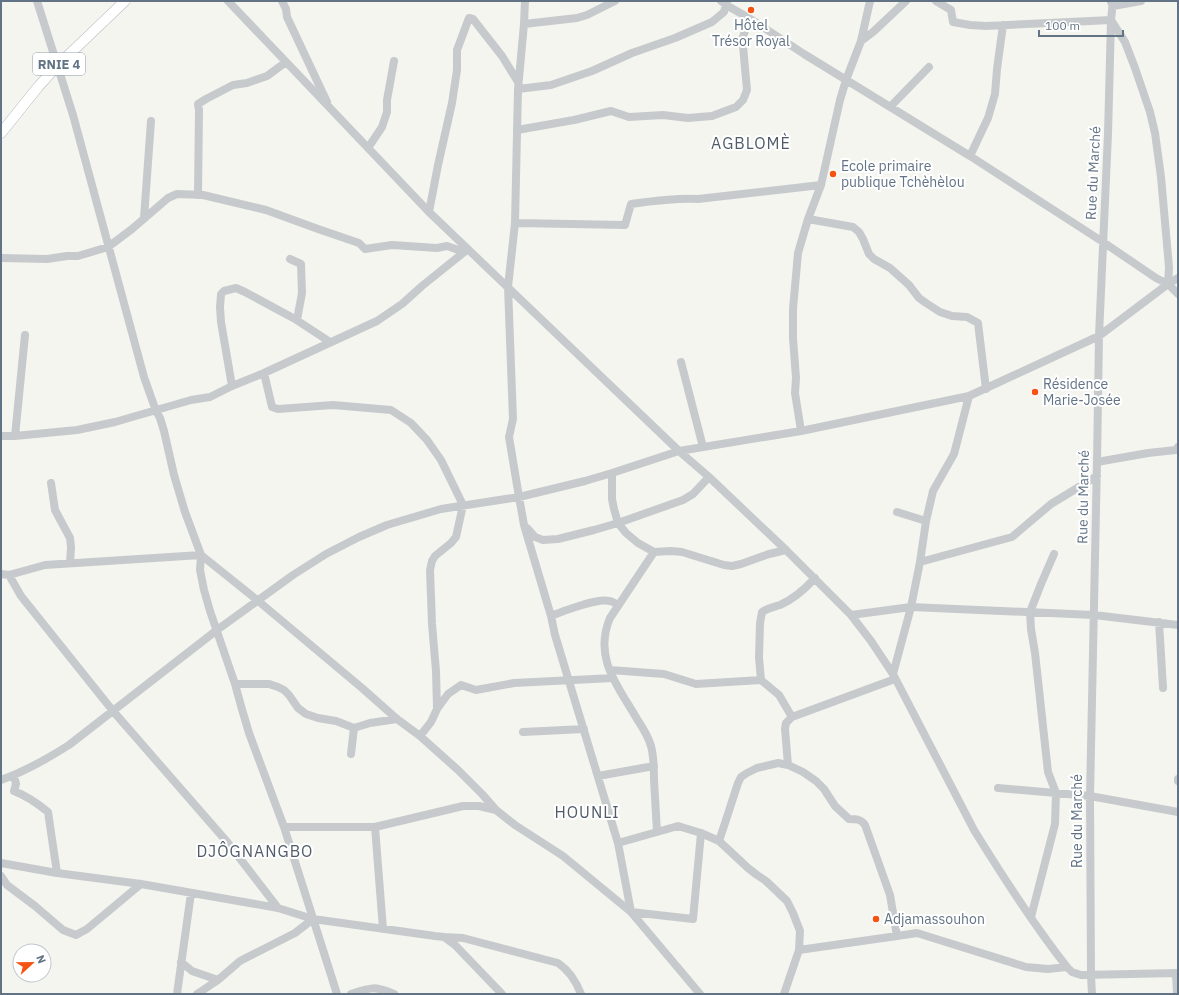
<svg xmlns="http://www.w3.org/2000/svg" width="1179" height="995" font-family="'IBM Plex Sans',sans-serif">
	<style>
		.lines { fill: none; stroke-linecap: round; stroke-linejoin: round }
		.major-casing { stroke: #b7bbbf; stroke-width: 11 }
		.minor { stroke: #c7cacd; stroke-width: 8 }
		.major { stroke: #fff; stroke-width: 10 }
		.poi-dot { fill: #f45312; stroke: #fff; stroke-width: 1.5 }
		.labels { text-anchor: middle; stroke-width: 4; stroke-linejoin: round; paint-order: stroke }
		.shield { fill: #fff; stroke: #909daa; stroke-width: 1 }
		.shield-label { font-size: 13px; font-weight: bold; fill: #617385 }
		.poi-label { font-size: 14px; fill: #617385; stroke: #fff; text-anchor: start }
		.street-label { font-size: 14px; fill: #617385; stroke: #fff }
		.quarter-label { font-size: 16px; letter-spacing: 1px; fill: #505c69; stroke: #fff }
	</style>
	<rect width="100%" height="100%" fill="#f5f5f0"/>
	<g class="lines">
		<defs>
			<path id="major" d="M1,133L38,87L57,66L125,1"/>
		</defs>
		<use href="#major" class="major-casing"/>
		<path class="minor" d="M37,1L73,115L144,377L156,411L160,418L164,431L174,475L185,512L201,555L200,570L204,590L210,611L235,684L241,706L249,733L284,827L337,994
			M228,1L429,212L679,451L709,477L786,550L851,615L871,641L893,674L974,830C1003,877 1033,924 1067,967L1072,972L1081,975L1178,973
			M282,1L286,9L287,17L327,102
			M525,1L524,24L518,89L515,223L508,287L513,419L509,437L519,497L524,525L551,616L555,635L618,843L631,912
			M721,1L726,5L749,18L804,54L970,156L1103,242L1156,278L1168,284
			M936,1L951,10L953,22L970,25L986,26L1111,20L1125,42L1135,68L1150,112L1155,133L1161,177L1169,267L1168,284
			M1111,2L1113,6L1141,1
			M524,24L577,18L587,15L615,1
			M861,41L873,32L906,1
			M518,89L551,85L592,71L632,53L675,38L712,22L724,12L727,1
			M890,107L929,67
			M517,130L574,120L611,111L629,117L663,115L688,118L712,116L736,107L743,100L747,90L743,46V37L749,18
			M368,148L382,127L387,112V100L394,61
			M970,156L988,118L995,94L997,69L1003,25
			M198,195L199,110L198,104L206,99L233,85L247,83L267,76L286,62
			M429,212L438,165L452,103L457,70V50L469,18L473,19L502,56L518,82
			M144,218L151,121
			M808,219L853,227L859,232L863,239L869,254L874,259L890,268L909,285L919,298L926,303L940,312L952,316L967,317L978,323L986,389
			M515,223L625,225L631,204C653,201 675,198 698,199L821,185
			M1,258L47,259L67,256H78L108,247L132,229L168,198L177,194L203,195L266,210L318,229L359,243L365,249L392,245L437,248L447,246L464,252
			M290,259L301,264L302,293L297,320
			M1168,284L1178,278
			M681,362L703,447
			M264,373L272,407L278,409L333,405L391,410L411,423L427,440L441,460L463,505L456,537L451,543L435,556L432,561L430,570L432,624L436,671L437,709
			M232,386L221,322L220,307L221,294L224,291L236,288L245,292L295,319L330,342
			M801,431L795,393L796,378L793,338V309L798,253L808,219L821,185L840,100L846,80L861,41L870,1
			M1,436H15L77,430L115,422L191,400L210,397L232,386L264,373L377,321L402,304L422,286L468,249
			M15,436L25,335
			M1097,462L1148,453L1176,450L1178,447
			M612,473V499L614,509L618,523L626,533L638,543L654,552L671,551L682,552L724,565L732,566L741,564L769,554L786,550
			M51,483L55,510L70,538L71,547L70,563
			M897,512L926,521
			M527,528L535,537L543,540L558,539L594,530L618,523L683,500L693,494L709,477
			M654,552L610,618C593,658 618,686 637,719C643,728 648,736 651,746C654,757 654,769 654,780C655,797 656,815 657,832
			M920,562L1012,537L1051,504L1097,476
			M1,574L9,575L45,565L201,555L257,600L362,688L397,719L420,736L458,770L482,794L496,810L515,825L563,856L631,912L700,994
			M9,575L21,596L113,711L228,843L278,908
			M851,615L911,607L1094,615L1178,625
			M551,616C563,611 598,598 609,601C612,601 615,603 618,605
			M1159,622L1163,688
			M610,670L664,674L696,684L761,680L779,695L792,717L786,723L785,729L788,765
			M893,674L911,607L920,562L926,521L933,491L954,454L969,396
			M761,680L759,658L760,623L762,612C768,608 774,607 780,605C794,599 805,589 815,578
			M235,684H269L278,687L284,690L289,695L298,708L306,714L318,718L336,721L354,728L370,723L397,719
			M792,717L895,679
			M523,732L584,729
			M420,736L431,722L437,709L448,694L461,685L476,690L514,683L613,678
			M351,754L354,728
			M14,776L16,784L14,791C27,796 37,803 48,812L57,873
			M598,776L654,766
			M1178,779V781
			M1,780C26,771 47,759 69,745L217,630L293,575L326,554L359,537L387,525L441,509L519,497L585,481L612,473L679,451L801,431L969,396L1099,336L1168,284L1178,294
			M998,788L1090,796L1178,812
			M284,827H375L463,806H479L496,810
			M375,827L383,929
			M719,841L725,823L738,783L741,777L747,773L757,768L778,763L788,765L803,772L816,781L824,789L835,806L849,819C856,819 861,819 865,825L890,895L897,936
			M618,843L678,826L701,833L719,841L748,868L757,875L766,881L787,901L793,913L800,931L799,950L784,994
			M1,863L57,873L141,884L278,908L313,919L435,936L444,937L455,945L502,994
			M1,876L7,885L35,906L63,930L76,935L87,929L141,884
			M631,912L693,919L701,833
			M1031,917L1055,824L1056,793L1048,772L1035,653L1031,629L1030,612L1041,584L1054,554
			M444,937L463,938L558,963C570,971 576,981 581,994
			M799,950L897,936L917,933L1026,967L1048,969L1067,967
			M181,962L192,971L218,980
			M1176,973L1177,994
			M177,994L191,893
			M197,994L218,980L240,961L295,933L313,919
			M351,994C371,987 375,986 394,994
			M1092,994L1091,975L1090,796L1097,462L1099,336L1108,134L1111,20L1113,1"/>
		<use href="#major" class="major"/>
	</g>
	<g class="poi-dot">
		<circle cx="751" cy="10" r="4"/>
		<circle cx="833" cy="174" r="4"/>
		<circle cx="1035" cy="392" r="4"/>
		<circle cx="876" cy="919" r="4"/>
	</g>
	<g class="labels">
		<rect class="shield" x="33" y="53" width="52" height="22" rx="3"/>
		<g class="shield-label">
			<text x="59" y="69">RNIE 4</text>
		</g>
		<g class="poi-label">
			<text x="751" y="30" text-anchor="middle">Hôtel<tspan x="751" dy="16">Trésor Royal</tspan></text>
			<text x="841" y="171">Ecole primaire<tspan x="841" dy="16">publique Tchèhèlou</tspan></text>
			<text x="1043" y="389">Résidence<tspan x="1043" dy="16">Marie-Josée</tspan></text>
			<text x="884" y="924">Adjamassouhon</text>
		</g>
		<g class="street-label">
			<text transform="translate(1093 173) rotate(-87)" y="5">Rue du Marché</text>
			<text transform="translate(1083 497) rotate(-89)" y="5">Rue du Marché</text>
			<text transform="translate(1077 821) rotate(-90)" y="5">Rue du Marché</text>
		</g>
		<g class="quarter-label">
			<text x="751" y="149">AGBLOMÈ</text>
			<text x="587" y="818">HOUNLI</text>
			<text x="255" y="857">DJÔGNANGBO</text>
		</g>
	</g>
	<rect width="1179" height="995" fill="none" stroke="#617385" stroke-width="4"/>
	<g transform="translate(32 963) rotate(68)"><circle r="19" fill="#ffffff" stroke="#c0c7ce"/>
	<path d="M0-3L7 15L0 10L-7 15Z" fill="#f45312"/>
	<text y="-6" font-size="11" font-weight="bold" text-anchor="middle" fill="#617385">N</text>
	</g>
	<path d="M1039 30v6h84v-6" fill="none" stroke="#617385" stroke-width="2"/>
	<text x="1045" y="30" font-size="12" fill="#617385" stroke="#ffffff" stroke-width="3" paint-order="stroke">100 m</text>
</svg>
